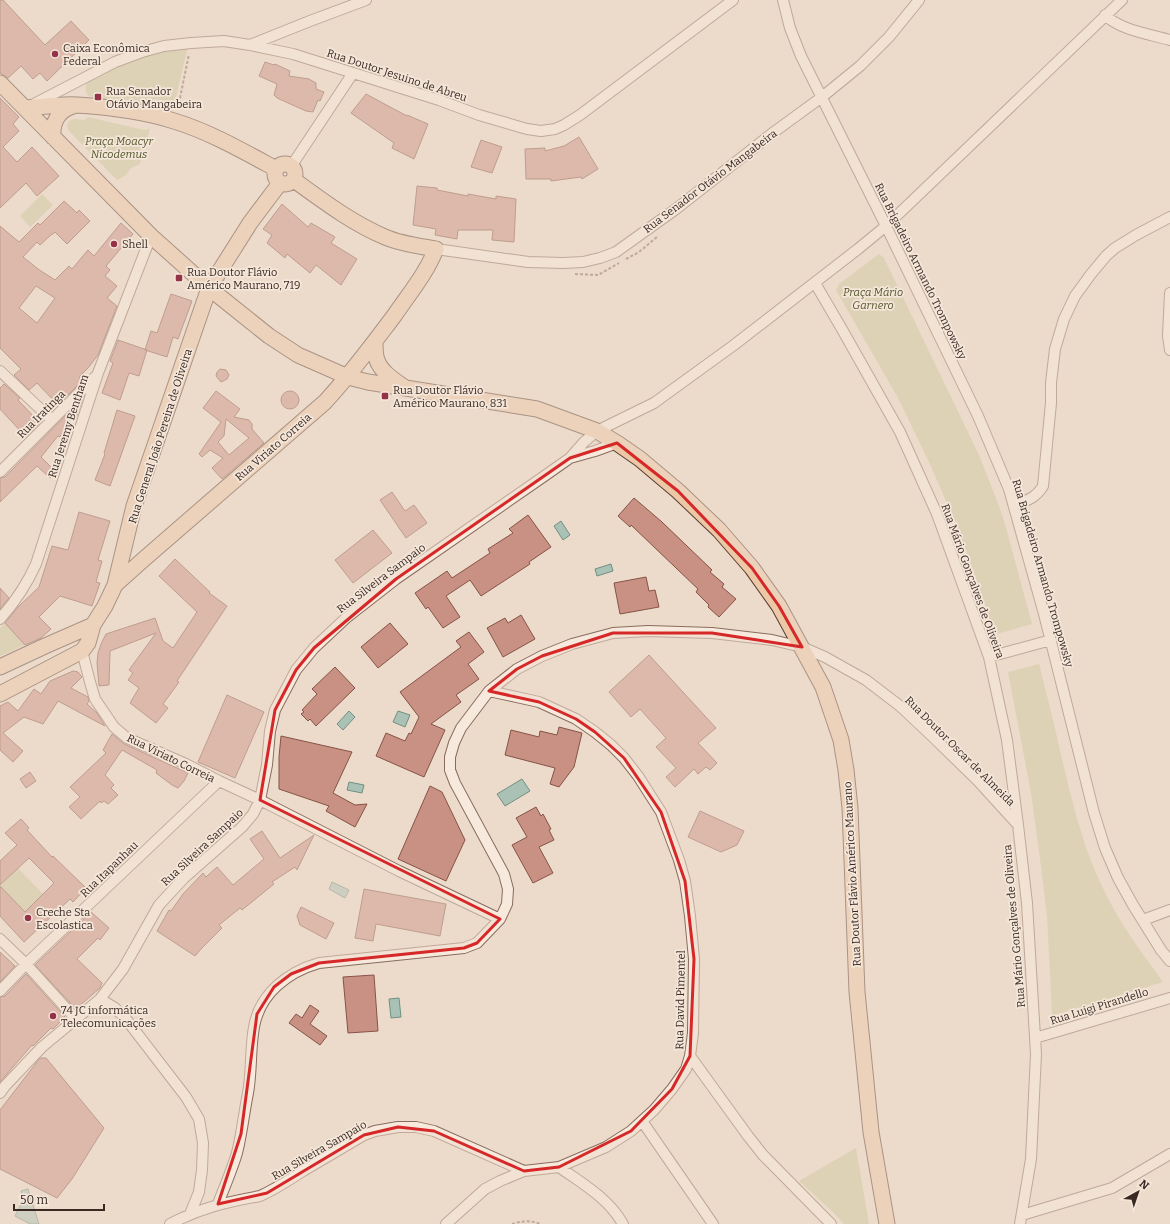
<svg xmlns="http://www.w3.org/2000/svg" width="1170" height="1224" font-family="Bitter,serif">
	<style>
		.green { fill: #cac69e }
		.water { fill: #aac1b6; stroke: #719082 }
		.building { fill: #c89183; stroke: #865347; fill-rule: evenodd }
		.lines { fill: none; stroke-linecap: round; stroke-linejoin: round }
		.street-casing { stroke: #886d5f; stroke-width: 12 }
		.primary-casing { stroke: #573c33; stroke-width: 17 }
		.path { stroke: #886d5f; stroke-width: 2; stroke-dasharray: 3 2; stroke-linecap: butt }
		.street { stroke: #f7eadd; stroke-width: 10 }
		.primary { stroke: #ecc8a6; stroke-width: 15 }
		.marked { fill: none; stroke: #d62828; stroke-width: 3; stroke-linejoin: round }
		.poi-dot { fill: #943348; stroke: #f4e7da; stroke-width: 1.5 }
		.labels { text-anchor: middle; stroke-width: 3.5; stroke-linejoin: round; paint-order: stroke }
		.poi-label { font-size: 11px; fill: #3a2922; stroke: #f4e7da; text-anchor: start }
		.street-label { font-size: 11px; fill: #3a2922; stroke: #f4e7da }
		.park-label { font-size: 11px; font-style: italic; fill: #53552a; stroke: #f4e7da }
	</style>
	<rect width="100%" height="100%" fill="#ecdbca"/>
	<path class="green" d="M188,47L178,88L175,102L154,99L152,109L88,96C85,91 85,87 87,82L120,63L165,50Z
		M88,117L144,130L150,129L140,164L131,168L126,175L117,180L68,130L67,125L70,120L75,119L85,120Z
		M42,194L53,205L30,227L20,216Z
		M879,254L884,258L979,455L999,506L1005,524L1032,624L997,634L994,633L976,578L955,521L928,460L898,398L836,290L839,284Z
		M5,623L25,645L0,656V628Z
		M1039,664C1047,696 1055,727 1062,759C1072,801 1082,844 1101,884C1117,920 1140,950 1163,982L1054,1015L1052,1014L1047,916L1040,859L1031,793L1008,672Z
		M18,868L43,894L25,912L0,886Z
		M856,1148L869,1224H844L834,1213L799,1181Z"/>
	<path class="water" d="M561,521L570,535L563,540L554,526Z
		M611,564L613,571L597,576L595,569Z
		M349,711L355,717L343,730L337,724Z
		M398,711L410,715L405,727L393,722Z
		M522,779L530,791L505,806L497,794Z
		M349,782L364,785L362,793L347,790Z
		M332,882L349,890L345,898L329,889Z
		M399,998L401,1017L391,1018L389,999Z
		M28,1189L39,1224H30L15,1216L23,1200L21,1191Z"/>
	<path class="building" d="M0,0H3L45,45L71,21L89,40L47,81L40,73L33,79L21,66L8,78L0,73Z
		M265,62L274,65L275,64L290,71L289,76L309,79L316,83V89L324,92L320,101L318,100L313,112L306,111L277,98L274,95L277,84L259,76Z
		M366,94L407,116V115L428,124L414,159L392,148L394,143L351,113Z
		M0,98L19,117L13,124L19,131L3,147L17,162L32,147L59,176L37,196L26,183L0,208Z
		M579,137L598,169L582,179L581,177L551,181V179H526L525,149L545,148V151L564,146Z
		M481,140L502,147L492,173L471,167Z
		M417,186L437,188V190L468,196V194L496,199V196L516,199L514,242L492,240L493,230H458L457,239L435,235L436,229L413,225Z
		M64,201L77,213L79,210L90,221L67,244L55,232L53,234H52L40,245L37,242L23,257L38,269L55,280L69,266L72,269L88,250L94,256L121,223L133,234L106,266L110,270L105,276L117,286L107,298L117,306L98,355L88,368L80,376L79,384L58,405L37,383L29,390L14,375L21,369L0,348V226L19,242L38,223L40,225ZM36,286L55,298L37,323L19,308Z
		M282,204L308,227L311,223L335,237L331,243L357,259L341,285L316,265L310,273L287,254L285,258L267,243L272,235L263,229Z
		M171,294L192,301L178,339L173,337L167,357L145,350L151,331L157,333Z
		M118,340L147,350L139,376L129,373L120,400L102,393L113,363L110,361Z
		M220,369L226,370L229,375L227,379L221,382L216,376L217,372Z
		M4,384L20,398L18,400L40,423L26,437L0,409V388Z
		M216,391L240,409L234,417L249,420L252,424V429L264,443L222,479L212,468L223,458L210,450L202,457L199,454L221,422L203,408ZM226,419L249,438L229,455L218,442L224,436Z
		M281 400a9 9 0 1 1 18 0a9 9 0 1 1-18 0Z
		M83,398L76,418L72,416L60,437L58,436L41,457L56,472L50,478L37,466L0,502V478L5,477Z
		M117,410L135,416L110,486L95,480L105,454L104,453Z
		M392,492L405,511L414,505L427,523L406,538L380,500Z
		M634,498L662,522L712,570L710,572L724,584L722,587L736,599L719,617L708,607L709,605L696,592L698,589L631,525L630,527L618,516Z
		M79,512L110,521L98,560L102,561L96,582L100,583L92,606L60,596L39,617L51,629L41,638L25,645L5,623L18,607L39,587L52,546L68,550Z
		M528,515L551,547L529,562L530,564L481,596L470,580L446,596L460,617L443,628L428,607L426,609L415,593L447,571L452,578L490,553L488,549L513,533L509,529Z
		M373,530L392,553L353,583L335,560Z
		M175,559L210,592L209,593L227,606L177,681L179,682L163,704L168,708L156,723L130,703L139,688L128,680L133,673L129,670L156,633L110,651L109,685L99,686L97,663L98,653L101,644L106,634L155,618L163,641L173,648L197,612L159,576Z
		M646,577L649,591L655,590L659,607L620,614L614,583Z
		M0,588L9,598L0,609Z
		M521,615L535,639L503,657L487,628L505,618L508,623Z
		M390,623L408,644L378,668L361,647Z
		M469,632L484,652L468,664L479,679L456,695L461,702L431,724L445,730L424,777L376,756L386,733L405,741L409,733L411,734L419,717L400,692L461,647L456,641Z
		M649,655L716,728L698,743L717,763L710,770L706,767L698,774L694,769L675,787L666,777L676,768L656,747L666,738L640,709L631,717L609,692Z
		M335,667L355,688L316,726L310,719L308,721L301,714L304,712L302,710L317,694L312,689Z
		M73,671L78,672L82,677L71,688L88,697L89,701L87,704L97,713L105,726L58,701L43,724L24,717L3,733L23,751L13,762L0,750V706L8,702L18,711L34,689L41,694L50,681Z
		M227,695L264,712L235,778L198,762Z
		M559,727L582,733L574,767L559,787L550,784L555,768L505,755L511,730L539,737L540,731L557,735Z
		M112,734L124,744L188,773L184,781L178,788L172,785L156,773L157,770L122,750L105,775L114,785L111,788L118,795L108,804L104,801L101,803L100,801L81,819L69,807L80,797L70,787L106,753L103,750Z
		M281,736L352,752L333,793L355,805L367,804L355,827L326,811L329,806L279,789V757Z
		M30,772L36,781L26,788L20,779Z
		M430,786L442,792L465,840L446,881L398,859Z
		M536,807L541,816L543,814L551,829L549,830L554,840L539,847L553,873L533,883L512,845L527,837L516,818Z
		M700,811L744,831L737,845L721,852L688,837Z
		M21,819L29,828L27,830L52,857L53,856L86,888L73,902L70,899L24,942L0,916V886L25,912L54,883L29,858L0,885V861L17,845L5,833Z
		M262,831L280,858L314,835L297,870L295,867L272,882L274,884L242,910L240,908L219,925L222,928L201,949L195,956L157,931L169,910L171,911L183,894L203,873L206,877L217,867L233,885L264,859L250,839Z
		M364,889L446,904L440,936L376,924L373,941L355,938Z
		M301,907L334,923L326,939L300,925L297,916Z
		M91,912L109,928L100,940L98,938L77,959L102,983L100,988L77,1008L75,1006L74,1007L35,965Z
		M0,952L15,966L0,982Z
		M26,974L65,1017L53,1029L51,1028L33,1046L32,1045L0,1082V997L5,996Z
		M374,975L378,1031L348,1033L343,977Z
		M310,1005L319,1011L310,1024L327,1036L320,1045L289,1023L296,1014L302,1018Z
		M40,1058H46L104,1128L72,1179L57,1198L0,1169V1110Z"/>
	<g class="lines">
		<defs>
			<path id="street" d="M783,0L790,28L801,56L886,226L978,416L1009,489L1044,614L1094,813L1105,848L1118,878L1133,905L1161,950L1170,961
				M1105,15C1120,30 1149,34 1170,40
				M250,45L310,21L366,0
				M32,105L115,62L142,52L164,46L191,43L224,41L250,45L293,54L439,100L479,115L527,129L541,131L555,129L564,125L580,115L733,0
				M292,165L353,73
				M436,249L528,262L563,263L583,262L600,258L616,252L676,209L774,132L822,97L860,66L889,37L919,0
				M815,283L843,331L900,432L937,514L989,657L1007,740L1018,825L1027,903L1036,1054L1031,1159L1020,1224
				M1170,293L1168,336L1170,350
				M0,371L52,420
				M570,458L595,451L617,443
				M0,472L96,376
				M1014,505C1026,501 1036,498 1043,486L1051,403V383L1055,349L1064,319L1075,296L1091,274L1106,256L1115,248L1136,235L1170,217
				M0,619C16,601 26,586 36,564L98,373L151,236
				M82,651L90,682L95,699L114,727L127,738L186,764L219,781L260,800L399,871L500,919
				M989,657L1051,640
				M1143,920L1170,910
				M0,939L26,964L75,1018
				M0,991L26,964L219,781
				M100,999L115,1008L126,1019L186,1097L199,1119L203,1143L202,1170L199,1192L190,1214
				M1035,1038L1170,998
				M690,1056L748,1136L763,1155L831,1224
				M0,1093L5,1086L42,1047L100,999L123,969L159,905L184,878L242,827L253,814L260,800L267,765L270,731L275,710L296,670L314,648L346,618L396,579L543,477L570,458L584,442L597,431L654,403L734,345L858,249L886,226L1122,0
				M642,1121L713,1224
				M559,1167C583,1184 608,1198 623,1224
				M218,1204C224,1188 232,1170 237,1153C242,1133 244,1113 248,1093C252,1071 250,1049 254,1027C260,993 288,972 319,963L464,948L477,943L500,919L507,904L508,889L504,874L455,783L450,770V757L454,743L461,728L489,691L517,669L542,656L572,644L613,633L648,631L712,633L772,640L802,647L825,657L866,680L900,706L933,737L978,781L1018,825
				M1022,1215L1112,1188L1170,1154
				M170,1224C200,1208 227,1202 260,1196C276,1189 289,1180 303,1171C323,1159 344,1147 364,1135L375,1131L398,1127H416L434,1131L524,1171
				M446,1224L485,1189L500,1181L524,1171L559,1167L606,1147L631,1131L654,1110L672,1089L686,1069L690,1056L693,1033L694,959L690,916L685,881L679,860L661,812L638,776L624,758L611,745L595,732L576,719L539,702L489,691"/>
			<path id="primary" d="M0,83L151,236L209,288L269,336L298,355L348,377L368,382L537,409L597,431L617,443L640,459L678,491L719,530L752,568L779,606L823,687L841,740L846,770L850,808L857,992L871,1132L887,1224
				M25,108C42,107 60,104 77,105C109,107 143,111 174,121C210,132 243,151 276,169
				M53,137C52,122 59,110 73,106
				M275 174a10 10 0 1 1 20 0a10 10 0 1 1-20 0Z
				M375,341C375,347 375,355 377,360C381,372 394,380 404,387
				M115,585L134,506L209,288L250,223L280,183
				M0,667L45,646L93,625
				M0,694L82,651L88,643L93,625L105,606L115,585L144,559L325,402C350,375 372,345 394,316C409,294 426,274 436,249C419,246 401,244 385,237C352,223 323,201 294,180"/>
		</defs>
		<use href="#street" class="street-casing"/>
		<use href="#primary" class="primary-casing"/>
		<path class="path" d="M178,108L189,54
			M626,259L639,252L657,237
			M575,274L598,275L619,263
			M512,1224C521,1221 532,1220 540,1224"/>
		<use href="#street" class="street"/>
		<use href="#primary" class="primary"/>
	</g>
	<path d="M0 0H1170V1224H0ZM617,443L678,491L752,568L779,606L802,647L712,633H613L542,656L517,669L489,691L539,702L576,719L595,732L624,758L661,812L685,881L694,959L690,1056L672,1089L631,1131L559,1167L524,1171L434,1131L398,1127L364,1135L267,1193L218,1204L241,1134L257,1014L274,987L291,974L319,963L464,948L477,943L500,919L260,800L275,710L296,670L314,648L396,579L570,458Z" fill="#ecdbca" fill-opacity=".55" fill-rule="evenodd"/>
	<path class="marked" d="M617,443L678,491L752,568L779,606L802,647L712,633H613L542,656L517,669L489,691L539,702L576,719L595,732L624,758L661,812L685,881L694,959L690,1056L672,1089L631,1131L559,1167L524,1171L434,1131L398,1127L364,1135L267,1193L218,1204L241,1134L257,1014L274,987L291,974L319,963L464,948L477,943L500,919L260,800L275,710L296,670L314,648L396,579L570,458Z"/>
	<g class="poi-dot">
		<circle cx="55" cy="54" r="4"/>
		<rect x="94" y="93" width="8" height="8" rx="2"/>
		<circle cx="114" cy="244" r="4"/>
		<rect x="175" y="274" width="8" height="8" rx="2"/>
		<rect x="381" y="392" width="8" height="8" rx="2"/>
		<circle cx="28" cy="918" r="4"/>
		<circle cx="53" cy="1016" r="4"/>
	</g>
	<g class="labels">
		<g class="poi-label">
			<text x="63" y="52">Caixa Econômica<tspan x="63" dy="13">Federal</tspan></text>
			<text x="106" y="95">Rua Senador<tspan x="106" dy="13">Otávio Mangabeira</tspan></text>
			<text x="122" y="248">Shell</text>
			<text x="187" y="276">Rua Doutor Flávio<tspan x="187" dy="13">Américo Maurano, 719</tspan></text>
			<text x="393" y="394">Rua Doutor Flávio<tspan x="393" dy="13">Américo Maurano, 831</tspan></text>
			<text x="36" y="916">Creche Sta<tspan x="36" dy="13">Escolastica</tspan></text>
			<text x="61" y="1014">74 JC informática<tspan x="61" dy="13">Telecomunicações</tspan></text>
		</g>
		<g class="street-label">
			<text transform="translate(397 75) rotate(18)" y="4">Rua Doutor Jesuino de Abreu</text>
			<text transform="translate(710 181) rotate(-37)" y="4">Rua Senador Otávio Mangabeira</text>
			<text transform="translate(921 271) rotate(64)" y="4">Rua Brigadeiro Armando Trompowsky</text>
			<text transform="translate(41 414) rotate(-45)" y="4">Rua Iratinga</text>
			<text transform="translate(68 426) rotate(-72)" y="4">Rua Jeremy Bentham</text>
			<text transform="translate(160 436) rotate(-72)" y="4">Rua General João Pereira de Oliveira</text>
			<text transform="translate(273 447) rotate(-41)" y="4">Rua Viriato Correia</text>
			<text transform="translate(1043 573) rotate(74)" y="4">Rua Brigadeiro Armando Trompowsky</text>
			<text transform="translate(381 578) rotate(-37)" y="4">Rua Silveira Sampaio</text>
			<text transform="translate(973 581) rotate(70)" y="4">Rua Mário Gonçalves de Oliveira</text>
			<text transform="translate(960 751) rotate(45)" y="4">Rua Doutor Oscar de Almeida</text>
			<text transform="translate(171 758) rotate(26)" y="4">Rua Viriato Correia</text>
			<text transform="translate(202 847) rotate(-43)" y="4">Rua Silveira Sampaio</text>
			<text transform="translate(109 869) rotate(-44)" y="4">Rua Itapanhau</text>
			<text transform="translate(852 874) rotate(-93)" y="4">Rua Doutor Flávio Américo Maurano</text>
			<text transform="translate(1014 926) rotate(-95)" y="4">Rua Mário Gonçalves de Oliveira</text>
			<text transform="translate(680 1000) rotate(-89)" y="4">Rua David Pimentel</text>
			<text transform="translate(1099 1006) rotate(-17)" y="4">Rua Luigi Pirandello</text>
			<text transform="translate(319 1150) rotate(-30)" y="4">Rua Silveira Sampaio</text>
		</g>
		<g class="park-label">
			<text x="119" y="145">Praça Moacyr<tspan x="119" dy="13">Nicodemus</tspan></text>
			<text x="873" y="296">Praça Mário<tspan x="873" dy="13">Garnero</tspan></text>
		</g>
	</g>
	<g transform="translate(1138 1192) rotate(40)" stroke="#f4e7da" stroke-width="3" paint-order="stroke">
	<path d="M0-3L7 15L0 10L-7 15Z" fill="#3a2922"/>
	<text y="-6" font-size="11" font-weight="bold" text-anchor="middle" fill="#3a2922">N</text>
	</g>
	<path d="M14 1204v6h90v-6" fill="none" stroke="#3a2922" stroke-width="2"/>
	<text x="20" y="1204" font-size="12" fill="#3a2922" stroke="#f4e7da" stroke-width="3" paint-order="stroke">50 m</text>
</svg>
